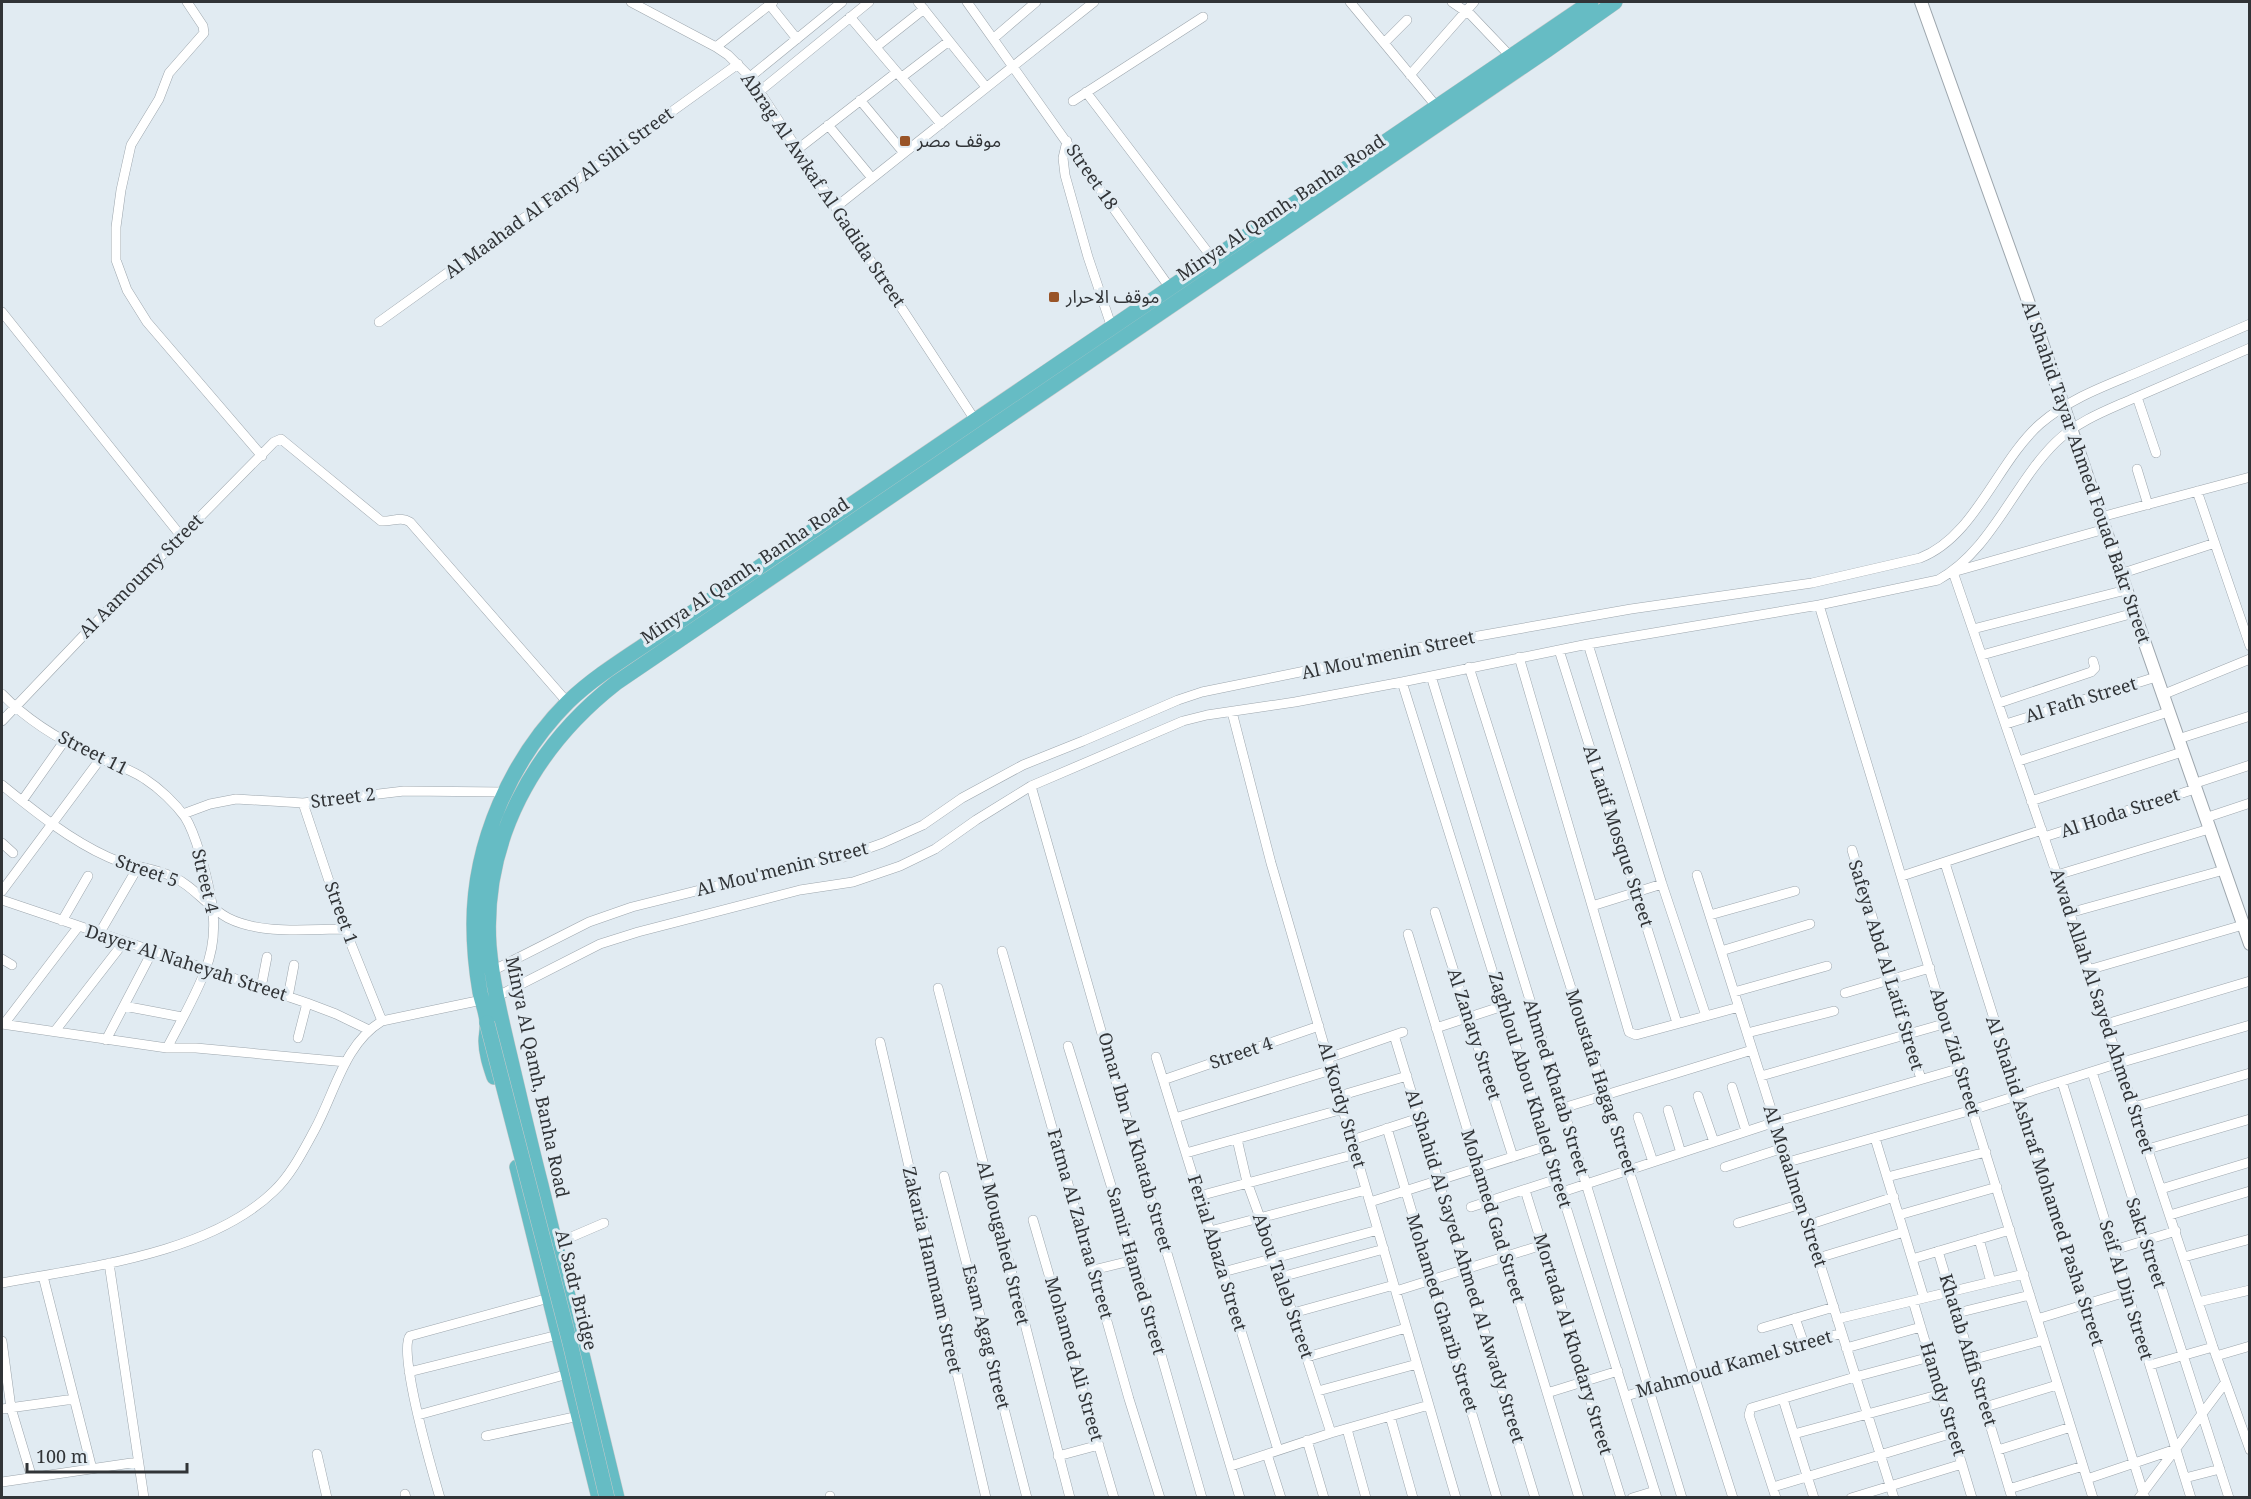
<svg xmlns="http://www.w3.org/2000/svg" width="2251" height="1499" font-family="'Noto Serif','Noto Sans Arabic',serif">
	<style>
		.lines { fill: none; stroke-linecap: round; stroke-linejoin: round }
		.minor-casing { stroke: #9da6ad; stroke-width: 10 }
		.tertiary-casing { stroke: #9da6ad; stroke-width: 14 }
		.trunk-casing { stroke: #c9cacb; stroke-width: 16 }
		.minor { stroke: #fff; stroke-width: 9 }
		.tertiary { stroke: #fff; stroke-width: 12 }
		.trunk { stroke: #66bcc4; stroke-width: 15 }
		.trunk-bridge-casing { stroke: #c9cacb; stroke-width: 16; stroke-linecap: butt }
		.trunk-bridge { stroke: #66bcc4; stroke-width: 15 }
		.poi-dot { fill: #995428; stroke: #e1ebf2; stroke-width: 2 }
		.labels { text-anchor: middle; stroke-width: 6; stroke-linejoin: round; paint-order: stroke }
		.poi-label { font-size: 18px; fill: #313437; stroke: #e1ebf2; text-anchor: start }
		.street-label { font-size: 18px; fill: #313437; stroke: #e1ebf2 }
	</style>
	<rect width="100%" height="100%" fill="#e1ebf2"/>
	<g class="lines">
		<defs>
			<path id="minor" d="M187,2L203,26L204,33L169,73L159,99L131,145L121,190L116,227V260L127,290L147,322L262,456
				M631,2L716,47L728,55L750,77L975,420
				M918,2L986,87
				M967,2L1170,288
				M1350,2L1437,107
				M1452,2L1471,15L1511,57
				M769,4L797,39
				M850,17L941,124
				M994,38L1036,2
				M1384,43L1407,20
				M716,47L773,2
				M876,47L924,9
				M1410,75L1474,2
				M750,77L842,2
				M902,77L949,41
				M760,91L869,2
				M1086,92L1213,259
				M860,100L904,153
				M1073,101L1203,17
				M828,125L872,178
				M1067,141L1063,158L1065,175L1088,257L1112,328
				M798,149L897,72
				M836,207L1094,2
				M2,312L181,536
				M379,322L738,64
				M2137,397L2156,453
				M2137,469L2148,505
				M2197,491L2250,646
				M2101,517L2250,477
				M2105,529L1953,572L2057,875L2213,1347L2250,1450
				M2120,574L2215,543
				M1819,605L1972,1110L2093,1498
				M1973,629L2126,590
				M1588,644L1662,884L1706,1016
				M1559,650L1677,1023
				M1982,655L2134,613
				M1519,657L1629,1032L1636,1035L1739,1007
				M1469,667L1733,1498
				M1431,676L1682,1498
				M1402,682L1657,1498
				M2,694C26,719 60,740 92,755C110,763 129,768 145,779C159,788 175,803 185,817C194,831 198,848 203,864C213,901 220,933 205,971C195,997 180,1023 167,1048
				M2162,695L2250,659
				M1999,703L2091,672L2095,668L2093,661
				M1232,712L1271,863L1456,1498
				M2,721L103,615L274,442L281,439L381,521C392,522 400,516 410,522L568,703
				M2006,724L2156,677
				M2178,739L2250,716
				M2019,761L2168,712
				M2193,784L2250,765
				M2,785C34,811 70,840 108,857C129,867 153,867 173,877C194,886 207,907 228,918C262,935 308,929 345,929
				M1031,786L1108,1055L1240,1498
				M22,801L65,740
				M2031,801L2182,752
				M303,803L345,929L382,1021
				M183,814L210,804L236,799L303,803L404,791L505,792
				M2205,818L2250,803
				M2044,837L2195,789
				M2,843L13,853
				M1852,850L1921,1079
				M1945,863L2145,1498
				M1697,875L1894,1498
				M2057,875L2209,829
				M1902,876L2042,830
				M2,891L101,758
				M2,900L307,1003L336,1014L369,1030
				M1592,906L1662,884
				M1435,912L1513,1157
				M2069,913L2224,870
				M1710,915L1795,891
				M62,921L88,876
				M99,934L138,867
				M1408,934L1579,1498
				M1002,951L1129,1399L1160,1498
				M1721,951L1810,924
				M2,959L12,965
				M2088,970L2243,925
				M492,971L589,922L632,907L788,868L844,857L883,843L923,825L962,798L1023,765L1083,741L1178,700L1202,692L1467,638L1631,609L1812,583L1920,558C1975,537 1997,462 2040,424C2069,399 2102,387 2136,373C2174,357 2212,340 2250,324
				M261,988L267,957
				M938,988L1070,1498
				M1734,992L1827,966
				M1845,993L1930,968
				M288,997L294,965
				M496,997L600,944L638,932L800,890L853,882L900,866L935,849L976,820L1031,786L1183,721L1207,715L1295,702L1402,682L1588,644L1819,605L1938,580C1992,550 2013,484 2056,442C2078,421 2105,411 2132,399C2171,382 2210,365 2250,348
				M124,1006L182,1017
				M2,1024L167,1048H196L346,1062
				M4,1024L78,927
				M2106,1024L2250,981
				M1436,1028L1503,1006
				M55,1031L124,942
				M1747,1033L1834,1011
				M1394,1035L1535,1498
				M298,1038L307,1003
				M106,1040L152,952
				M880,1042L986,1498
				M1068,1046L1134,1260L1202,1498
				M1156,1057L1278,1450
				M1328,1058L1403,1032
				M2092,1072L2229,1498
				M1761,1076L1947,1023
				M1163,1080L1319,1026
				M2062,1082L2191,1498
				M1732,1087L1746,1131
				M1339,1096L1407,1076
				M1698,1096L1714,1142
				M2134,1107L2250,1073
				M1563,1108L1752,1050
				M1668,1110L1681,1153
				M1638,1117L1653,1162
				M1175,1118L1331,1070
				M1387,1128L1497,1498
				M1875,1138L1924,1298
				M1237,1139L1247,1182L1275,1259L1331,1433
				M1352,1140L1419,1118
				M2148,1149L2250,1119
				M1186,1153L1343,1109
				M1788,1162L1972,1110L2119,1063L2250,1025
				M1725,1167L1783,1148
				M944,1176L1027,1498
				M1887,1177L1986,1152
				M2161,1189L2250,1162
				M1525,1190L1621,1498
				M1562,1192L1775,1122L1961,1068
				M1199,1196L1356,1154
				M1370,1202L1547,1146
				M1471,1207L1557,1179
				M1899,1215L1997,1187
				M2170,1215L2250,1191
				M1033,1220L1114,1498
				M1738,1223L1801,1204
				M1808,1225L1894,1197
				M1210,1231L1366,1190
				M1979,1239L1991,1282
				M555,1244L604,1223
				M2114,1250L2176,1231
				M1938,1251L2012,1498
				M2184,1257L2250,1239
				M1818,1258L1904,1232
				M1912,1259L2010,1230
				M109,1263L144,1498
				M1093,1270L1134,1260
				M1223,1272L1378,1230
				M43,1276L92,1469
				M1281,1277L1384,1249
				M2,1283C87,1267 209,1254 274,1191C291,1175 303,1151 314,1131C335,1093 344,1044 382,1021L482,1000
				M1396,1291L1542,1245
				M1913,1301L1972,1498
				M2198,1302L2250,1290
				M1293,1313L1394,1285
				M1957,1313L2030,1295
				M1795,1318L1804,1344
				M1837,1319L2024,1274
				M2037,1319L2126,1292
				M1762,1328L1834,1307
				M2,1341L11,1408L32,1478
				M1846,1348L1921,1327
				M2216,1356L2250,1346
				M1307,1357L1406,1328
				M1971,1360L2044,1340
				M2150,1365L2213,1347
				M409,1372L558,1335
				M1318,1391L1417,1364
				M1547,1393L1618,1371
				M1626,1396L1842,1333
				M1783,1399L1814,1498
				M1985,1407L2057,1385
				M2,1409L74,1399
				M418,1415L568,1374
				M1390,1416L1413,1498
				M1347,1429L1366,1498
				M1794,1434L1941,1394
				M486,1436L579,1416
				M1307,1440L1324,1498
				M1998,1450L2071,1427
				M317,1454L327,1498
				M1267,1454L1281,1498
				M1058,1456L1099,1445
				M1231,1466L1331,1433L1429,1405
				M2185,1478L2220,1469
				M2087,1479L2176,1449
				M2,1482L138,1462
				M1773,1487L1953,1433
				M2009,1489L2083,1466
				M405,1494L406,1498
				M830,1496V1498
				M440,1498C433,1474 397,1350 410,1336L549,1298
				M1632,1498L1655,1491
				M1776,1498L1749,1415L1751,1408L1855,1377L1930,1357
				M1851,1498L1962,1464
				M2139,1498L2225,1383"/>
			<path id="tertiary" d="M1921,2L2027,298L2105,529L2250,944"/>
			<path id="trunk" d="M494,1077C490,1065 486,1053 486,1041C486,1035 488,1029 487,1023C487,1013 482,1002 480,992C476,969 474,947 474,924C474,843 511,759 568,702C598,673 637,651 671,627L1591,2
				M517,1167L599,1498
				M617,1498C592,1393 566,1289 541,1185C529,1139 519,1094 508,1048C500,1014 492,980 489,946C482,840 534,747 616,683L1547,50L1615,2"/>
		</defs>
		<use href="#minor" class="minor-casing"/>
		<use href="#tertiary" class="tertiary-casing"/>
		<use href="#trunk" class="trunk-casing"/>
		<use href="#minor" class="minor"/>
		<use href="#tertiary" class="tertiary"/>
		<use href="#trunk" class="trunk"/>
		<defs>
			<path id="trunk-bridge" d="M487,1023L570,1343L607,1498"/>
		</defs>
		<use href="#trunk-bridge" class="trunk-bridge-casing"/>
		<use href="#trunk-bridge" class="trunk-bridge"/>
	</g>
	<g class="poi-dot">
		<rect x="899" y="135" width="12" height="12" rx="3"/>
		<rect x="1048" y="291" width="12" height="12" rx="3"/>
	</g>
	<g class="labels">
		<g class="poi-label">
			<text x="917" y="147">موقف مصر</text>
			<text x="1066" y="303">موقف الاحرار</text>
		</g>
		<g class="street-label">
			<text transform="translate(1092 177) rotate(55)" y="6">Street 18</text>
			<text transform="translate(823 190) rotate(56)" y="6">Abrag Al Awkaf Al Gadida Street</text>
			<text transform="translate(559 193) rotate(-36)" y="6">Al Maahad Al Fany Al Sihi Street</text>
			<text transform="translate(1281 208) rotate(-34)" y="6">Minya Al Qamh, Banha Road</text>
			<text transform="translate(2086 472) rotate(71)" y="6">Al Shahid Tayar Ahmed Fouad Bakr Street</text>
			<text transform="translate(745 571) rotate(-34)" y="6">Minya Al Qamh, Banha Road</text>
			<text transform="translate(141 576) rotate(-45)" y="6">Al Aamoumy Street</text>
			<text transform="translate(1388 655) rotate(-12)" y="6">Al Mou'menin Street</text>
			<text transform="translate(2081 700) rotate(-17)" y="6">Al Fath Street</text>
			<text transform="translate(93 753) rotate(27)" y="6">Street 11</text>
			<text transform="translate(343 798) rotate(-7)" y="6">Street 2</text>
			<text transform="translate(2120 813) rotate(-18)" y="6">Al Hoda Street</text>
			<text transform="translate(1618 836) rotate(72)" y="6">Al Latif Mosque Street</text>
			<text transform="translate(782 869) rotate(-14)" y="6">Al Mou'menin Street</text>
			<text transform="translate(147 871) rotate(19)" y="6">Street 5</text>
			<text transform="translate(205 881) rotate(77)" y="6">Street 4</text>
			<text transform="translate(341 913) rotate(70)" y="6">Street 1</text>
			<text transform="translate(186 963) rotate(18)" y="6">Dayer Al Naheyah Street</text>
			<text transform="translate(1886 965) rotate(73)" y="6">Safeya Abd Al Latif Street</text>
			<text transform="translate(2102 1011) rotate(72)" y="6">Awad Allah Al Sayed Ahmed Street</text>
			<text transform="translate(1474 1034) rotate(72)" y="6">Al Zanaty Street</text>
			<text transform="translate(1955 1052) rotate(73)" y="6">Abou Zid Street</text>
			<text transform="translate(1241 1053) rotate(-19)" y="6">Street 4</text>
			<text transform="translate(537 1077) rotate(78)" y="6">Minya Al Qamh, Banha Road</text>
			<text transform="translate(1601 1082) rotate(72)" y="6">Moustafa Hagag Street</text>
			<text transform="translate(1556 1087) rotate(73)" y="6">Ahmed Khatab Street</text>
			<text transform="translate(1530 1090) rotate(73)" y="6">Zaghloul Abou Khaled Street</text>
			<text transform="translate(1342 1105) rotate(74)" y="6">Al Kordy Street</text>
			<text transform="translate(1135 1142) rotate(74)" y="6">Omar Ibn Al Khatab Street</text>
			<text transform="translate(2045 1181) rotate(72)" y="6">Al Shahid Ashraf Mohamed Pasha Street</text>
			<text transform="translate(1795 1186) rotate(72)" y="6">Al Moaalmen Street</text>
			<text transform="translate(1493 1216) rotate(73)" y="6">Mohamed Gad Street</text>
			<text transform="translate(1080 1224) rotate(74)" y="6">Fatma Al Zahraa Street</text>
			<text transform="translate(1003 1243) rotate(76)" y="6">Al Mougahed Street</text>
			<text transform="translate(2146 1243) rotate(72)" y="6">Sakr Street</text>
			<text transform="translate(1217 1253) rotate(73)" y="6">Ferial Abaza Street</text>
			<text transform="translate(1465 1266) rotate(73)" y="6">Al Shahid Al Sayed Ahmed Al Awady Street</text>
			<text transform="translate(932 1270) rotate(77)" y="6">Zakaria Hammam Street</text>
			<text transform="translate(1136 1271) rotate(74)" y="6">Samir Hamed Street</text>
			<text transform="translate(1283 1286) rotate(71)" y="6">Abou Taleb Street</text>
			<text transform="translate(576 1290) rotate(76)" y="6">Al Sadr Bridge</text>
			<text transform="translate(2126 1290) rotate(73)" y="6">Seif Al Din Street</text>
			<text transform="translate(1442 1313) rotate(73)" y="6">Mohamed Gharib Street</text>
			<text transform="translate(986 1337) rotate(76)" y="6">Esam Agag Street</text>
			<text transform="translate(1573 1344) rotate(73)" y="6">Mortada Al Khodary Street</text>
			<text transform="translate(1968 1350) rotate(73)" y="6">Khatab Afifi Street</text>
			<text transform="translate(1074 1359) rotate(74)" y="6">Mohamed Ali Street</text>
			<text transform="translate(1734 1364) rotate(-16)" y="6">Mahmoud Kamel Street</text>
			<text transform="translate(1943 1399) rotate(73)" y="6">Hamdy Street</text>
		</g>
	</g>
	<rect width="2251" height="1499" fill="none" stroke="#313437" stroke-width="6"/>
	<path d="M27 1463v9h160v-9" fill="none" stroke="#313437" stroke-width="3"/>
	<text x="36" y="1463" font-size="18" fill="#313437" stroke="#e1ebf2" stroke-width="4.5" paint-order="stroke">100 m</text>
</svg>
